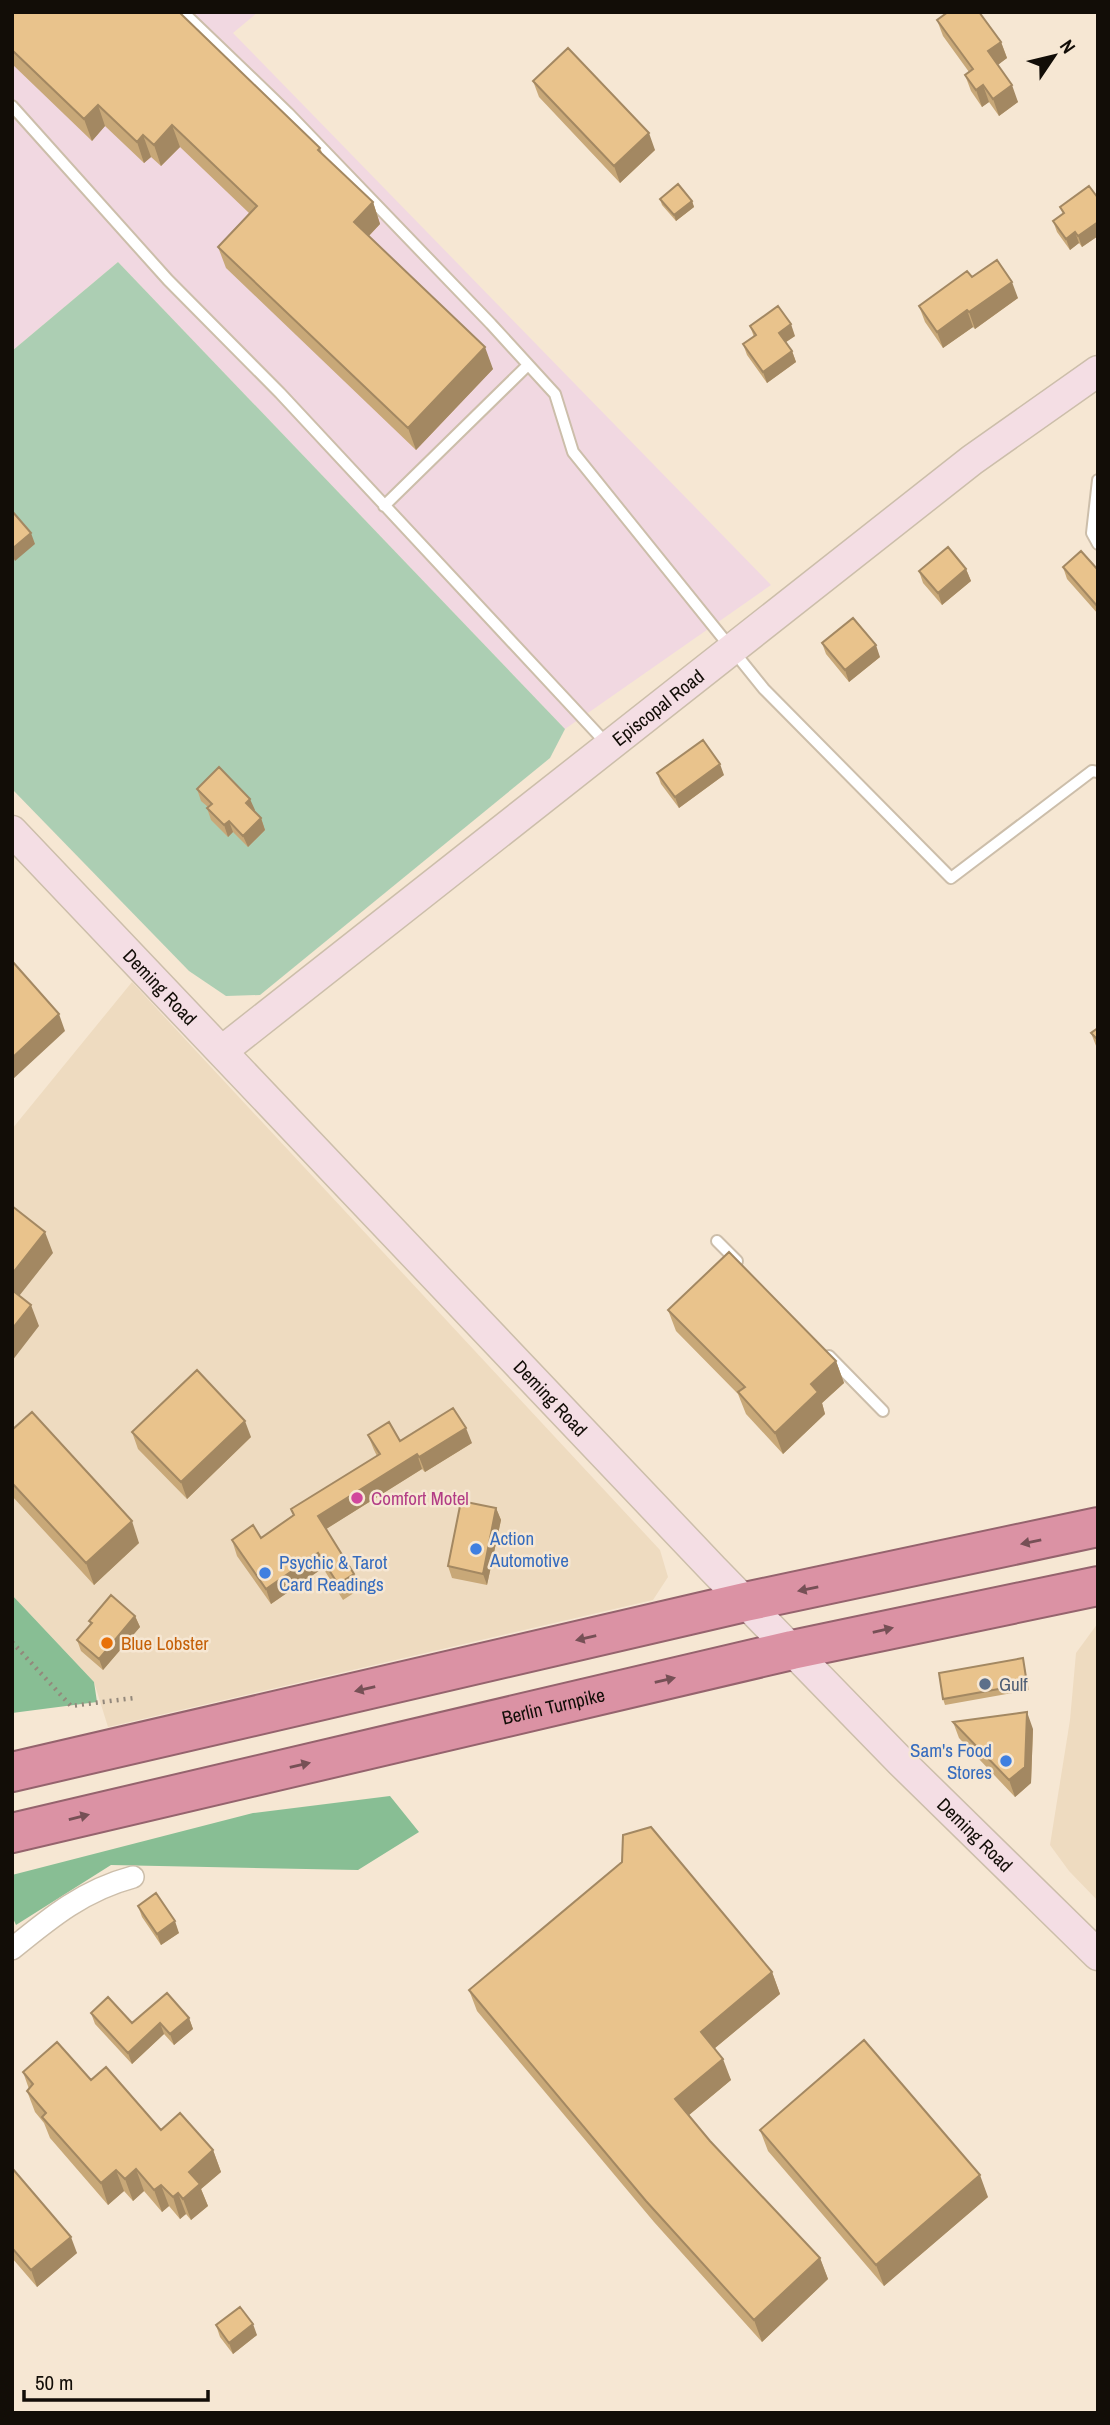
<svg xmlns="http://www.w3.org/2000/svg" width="1110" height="2425" font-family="'Archivo Narrow',sans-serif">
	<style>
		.built { fill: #eedbc0 }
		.industrial { fill: #f1d8e1 }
		.green { fill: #acceb3 }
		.forest { fill: #88be94 }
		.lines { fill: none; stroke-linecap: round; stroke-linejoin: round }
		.lane-casing { stroke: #ccbeaa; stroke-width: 14 }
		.street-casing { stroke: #ccbeaa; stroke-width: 24 }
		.secondary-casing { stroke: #ccbeaa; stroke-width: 33 }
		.highway-casing { stroke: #95636d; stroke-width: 42 }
		.path { stroke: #93887b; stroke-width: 4.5; stroke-dasharray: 2 5; stroke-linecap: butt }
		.lane { stroke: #fff; stroke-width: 10 }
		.street { stroke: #fff; stroke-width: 21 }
		.secondary { stroke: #f4dee4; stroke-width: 30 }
		.highway { stroke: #db92a4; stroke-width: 38 }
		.wall { fill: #c8a878 }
		.shaded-wall { fill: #a38862 }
		.building { fill: #e9c38c; stroke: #a38862; stroke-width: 2 }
		.oneway { fill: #765056 }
		.hotel-dot { fill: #d1479c; stroke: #f6e7d3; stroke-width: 2.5 }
		.shop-dot { fill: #3f7fe0; stroke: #f6e7d3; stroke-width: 2.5 }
		.food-dot { fill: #e8710a; stroke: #f6e7d3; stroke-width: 2.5 }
		.service-dot { fill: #5c6f8a; stroke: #f6e7d3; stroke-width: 2.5 }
		.labels { text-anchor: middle; stroke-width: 5; stroke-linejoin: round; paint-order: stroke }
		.street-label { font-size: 19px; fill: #120d07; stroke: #f6e7d3 }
		.hotel-label { font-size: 19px; fill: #b23c85; stroke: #f6e7d3; text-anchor: start }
		.shop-label { font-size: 19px; fill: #366cbe; stroke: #f6e7d3; text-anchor: start }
		.food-label { font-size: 19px; fill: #c56008; stroke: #f6e7d3; text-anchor: start }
		.service-label { font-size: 19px; fill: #4e5e75; stroke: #f6e7d3; text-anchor: start }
	</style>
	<rect width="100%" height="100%" fill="#f6e7d3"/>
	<path class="built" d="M132,982L660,1550L668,1577L653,1600L108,1727L94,1682L12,1595V1129Z
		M1098,1623V1901L1069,1871L1050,1845L1070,1720L1076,1653Z"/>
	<path class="industrial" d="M12,12H258L233,33L771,585L565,729L118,262L12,351Z"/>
	<path class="green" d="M118,262L565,729L550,758L260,995L226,996L189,971L12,789V351Z"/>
	<path class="forest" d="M12,1595L94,1682L97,1702L12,1713Z
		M390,1796L419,1832L358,1870L111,1865L16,1925L12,1916V1875L253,1813Z"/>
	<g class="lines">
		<defs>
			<path id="lane" d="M183,12L288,113L491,324L555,394L573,452L764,689L951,878L1092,771L1098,772
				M12,106L168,280L280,393L607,744
				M1098,480L1092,533L1098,544
				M384,506L528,365
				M717,1241L737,1261
				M829,1356L883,1411"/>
			<path id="street" d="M12,1949C51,1917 84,1890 133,1877"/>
			<g id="secondary">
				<path id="s1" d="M12,831L713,1569L901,1762L1098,1955"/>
				<path id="s2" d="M222,1051L972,460L1098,371"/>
			</g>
			<g id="highway">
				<path d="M12,1772L745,1602L1098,1527"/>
				<path id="s3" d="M12,1833L792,1650L1098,1586"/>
			</g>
		</defs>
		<use href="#lane" class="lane-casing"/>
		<use href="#street" class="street-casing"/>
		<use href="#secondary" class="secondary-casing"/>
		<use href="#highway" class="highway-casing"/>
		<path class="path" d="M12,1642L71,1706L134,1698"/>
		<use href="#lane" class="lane"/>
		<use href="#street" class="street"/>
		<use href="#secondary" class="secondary"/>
		<use href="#highway" class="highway"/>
	</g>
	<path class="wall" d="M12,12L320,148L323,155L373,202L380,224L369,236L493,369L416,450L226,268L218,247L249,213L180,147L161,166L151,157L144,163L105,126L92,141L12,64Z
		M937,20L1001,42L1007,58L997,65L1018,102L999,116L989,102L982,107L971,91L965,75L969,72L943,36Z
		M533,81L655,150L620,183L539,97Z
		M1098,198V236L1082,247L1079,243L1070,250L1057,232L1053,221L1063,214L1060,207Z
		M660,199L692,201L694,207L676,221L662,205Z
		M972,277L1018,298L975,329L973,327L943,348L925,322L919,306Z
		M750,326L795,336L786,342L792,351L796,362L767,383L747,355L743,344L754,337Z
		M1063,567L1098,570V614L1067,579Z
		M966,569L971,581L942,605L923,583L919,571Z
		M822,643L880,657L849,682L826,654Z
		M657,773L724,775L679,808L661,784Z
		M197,789L255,810L253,811L261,818L265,830L248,847L233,832L228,837L211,820L207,808L208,807L201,801Z
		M1098,1028V1051L1091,1033Z
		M668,1310L836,1361L844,1383L822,1403L825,1414L783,1454L746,1414L738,1394L676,1331Z
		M12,1430L139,1543L94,1585L12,1496Z
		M132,1432L251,1437L187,1499L138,1449Z
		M368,1435L400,1441L472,1443L425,1472L422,1469L326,1529L354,1574L360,1589L343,1600L323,1568L271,1604L237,1556L232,1540L261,1538L293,1515L291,1509L377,1456L374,1450Z
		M496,1508L501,1520L487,1585L452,1578L448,1566Z
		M135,1616L140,1627L103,1670L81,1651L77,1640L90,1624L89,1621Z
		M1023,1658L1029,1690L945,1705L943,1699Z
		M953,1722L1033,1729L1031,1783L1015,1797L959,1738Z
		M138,1906L179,1933L161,1945L142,1917Z
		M772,1972L780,1994L715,2048L731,2080L689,2115L710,2141L820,2258L828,2279L762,2342L654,2222L477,2011L469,1990Z
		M91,2013L132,2023L189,2018L193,2029L174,2045L164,2034L132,2064L95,2024Z
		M23,2072L91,2080L161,2130L213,2150L221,2172L201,2189L208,2206L191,2220L186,2214L180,2219L169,2206L162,2212L144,2191L133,2201L124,2191L108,2205L50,2138L44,2123L35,2112L27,2091L29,2089Z
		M760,2130L988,2197L884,2286L768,2151Z
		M12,2168L77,2253L37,2287L12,2258Z
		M216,2325L257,2335L233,2354L220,2337Z"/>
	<path class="shaded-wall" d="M1001,42L1007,58L994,68L988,51Z
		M983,85L989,102L982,107L976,90Z
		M1012,85L1018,102L999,116L993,99Z
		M98,105L105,126L92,141L84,119Z
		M172,125L180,147L161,166L154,145Z
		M649,133L655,150L620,183L614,166Z
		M143,135L151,157L144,163L137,142Z
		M692,201L694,207L676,221L674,215Z
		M373,202L380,224L362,243L354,222Z
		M1098,222V236L1082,247L1078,236Z
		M1075,232L1079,243L1070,250L1066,239Z
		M1012,282L1018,298L975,329L969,312Z
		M967,310L973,327L943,348L937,332Z
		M791,324L795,336L783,344L779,333Z
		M485,347L493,369L416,450L408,428Z
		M792,351L796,362L767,383L763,372Z
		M31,533L35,544L15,561L12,555V549Z
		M966,569L971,581L942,605L938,593Z
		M876,645L880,657L849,682L845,670Z
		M720,764L724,775L679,808L675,797Z
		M250,799L255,810L250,815L246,803Z
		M261,818L265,830L248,847L243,836Z
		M229,821L233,832L228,837L224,825Z
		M59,1014L65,1031L12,1080V1058Z
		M45,1232L53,1253L12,1305V1274Z
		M31,1305L39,1326L12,1361V1329Z
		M836,1361L844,1383L822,1403L825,1414L783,1454L775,1433L811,1384Z
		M245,1421L251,1437L187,1499L181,1482Z
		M466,1428L472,1443L425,1472L419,1457Z
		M417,1454L422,1469L323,1531L318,1516Z
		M496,1508L501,1520L487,1585L483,1574Z
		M132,1521L139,1543L94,1585L86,1563Z
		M318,1553L323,1568L271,1604L266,1589Z
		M135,1616L140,1627L103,1670L99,1659Z
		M1027,1712L1033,1729L1031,1783L1015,1797L1009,1780Z
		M175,1921L179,1933L161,1945L157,1934Z
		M772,1972L780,1994L709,2053L701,2032Z
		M189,2018L193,2029L174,2045L170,2034Z
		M160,2023L164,2034L132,2064L128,2053Z
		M723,2059L731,2080L683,2120L675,2099Z
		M213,2150L221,2172L201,2189L208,2206L191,2220L183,2199L189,2172Z
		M136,2169L144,2191L133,2201L125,2179Z
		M116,2170L124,2191L108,2205L101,2183Z
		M980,2175L988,2197L884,2286L876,2265Z
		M161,2185L169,2206L162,2212L154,2190Z
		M178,2193L186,2214L180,2219L173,2197Z
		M71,2237L77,2253L37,2287L31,2270Z
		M820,2258L828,2279L762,2342L754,2320Z
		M253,2324L257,2335L233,2354L229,2343Z"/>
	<path class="building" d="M12,12H179L320,148L318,150L373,202L354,222L485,347L408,428L218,247L257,206L172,125L154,145L143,135L137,142L98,105L84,119L12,50Z
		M948,12H979L1001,42L988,51L1012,85L993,99L983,85L976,90L965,75L973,69L937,20Z
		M568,48L649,133L614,166L533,81Z
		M678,184L692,201L674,215L660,199Z
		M1089,186L1098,198V222L1078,236L1075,232L1066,239L1053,221L1064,213L1060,207Z
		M997,260L1012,282L969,312L967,310L937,332L919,306L967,271L972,277Z
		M778,306L791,324L779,333L792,351L763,372L743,344L756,335L750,326Z
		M12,511L31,533L12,549Z
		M948,547L966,569L938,593L919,571Z
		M1081,551L1098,570V607L1063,567Z
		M853,618L876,645L845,670L822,643Z
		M703,740L720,764L675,797L657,773Z
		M219,767L250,799L246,803L261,818L243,836L229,821L224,825L207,808L212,804L197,789Z
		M12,961L59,1014L12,1058Z
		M1098,1028V1040L1091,1033Z
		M12,1206L45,1232L12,1274Z
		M729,1252L836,1361L811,1384L818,1392L775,1433L738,1392L745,1387L668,1310Z
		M12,1290L31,1305L12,1329Z
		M197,1370L245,1421L181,1482L132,1432Z
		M453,1408L466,1428L419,1457L417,1454L318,1516L354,1574L338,1584L318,1553L266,1589L232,1540L253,1525L261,1538L294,1515L291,1509L380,1454L368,1435L389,1422L400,1441Z
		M32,1412L132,1521L86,1563L12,1483V1430Z
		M461,1501L496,1508L483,1574L448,1566Z
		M111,1595L135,1616L99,1659L77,1640L92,1623L89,1621Z
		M1023,1658L1027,1684L943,1699L939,1673Z
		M1027,1712L1025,1767L1009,1780L953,1722Z
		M651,1827L772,1972L701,2032L723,2059L675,2099L710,2141L820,2258L754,2320L646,2201L469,1990L622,1862L623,1835Z
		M156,1893L175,1921L157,1934L138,1906Z
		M167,1993L189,2018L170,2034L160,2023L128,2053L91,2013L108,1997L132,2023Z
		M864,2040L980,2175L876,2265L760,2130Z
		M57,2042L91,2080L106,2067L161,2130L180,2113L213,2150L189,2172L200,2184L183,2199L178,2193L173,2197L161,2185L154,2190L136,2169L125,2179L116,2170L101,2183L42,2117L46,2113L27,2091L33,2084L23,2072Z
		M12,2168L71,2237L31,2270L12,2248Z
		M240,2307L253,2324L229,2343L216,2325Z"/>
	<defs><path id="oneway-solid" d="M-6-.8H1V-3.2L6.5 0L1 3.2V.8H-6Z" transform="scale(1.75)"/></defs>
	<g class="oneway">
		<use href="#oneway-solid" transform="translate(1031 1542) rotate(168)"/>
		<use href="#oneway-solid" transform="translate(808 1589) rotate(168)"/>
		<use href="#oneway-solid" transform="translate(883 1630) rotate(-13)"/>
		<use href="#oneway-solid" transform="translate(586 1638) rotate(167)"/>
		<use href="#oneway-solid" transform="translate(665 1680) rotate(-13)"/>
		<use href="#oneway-solid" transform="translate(365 1689) rotate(167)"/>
		<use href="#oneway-solid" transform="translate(300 1765) rotate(-13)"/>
		<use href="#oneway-solid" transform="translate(79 1817) rotate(-14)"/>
	</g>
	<circle class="hotel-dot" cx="357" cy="1498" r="7"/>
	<g class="shop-dot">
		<circle cx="476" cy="1549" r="7"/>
		<circle cx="265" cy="1573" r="7"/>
		<circle cx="1006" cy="1761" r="7"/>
	</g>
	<circle class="food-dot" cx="107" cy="1643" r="7"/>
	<circle class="service-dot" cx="985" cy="1684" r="7"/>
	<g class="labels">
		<g class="street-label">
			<text dy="7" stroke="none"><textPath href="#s2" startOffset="555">Episcopal Road</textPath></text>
			<text dy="7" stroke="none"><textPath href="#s1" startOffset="215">Deming Road</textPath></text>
			<text dy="7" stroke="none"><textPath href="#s1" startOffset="782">Deming Road</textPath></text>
			<text dy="7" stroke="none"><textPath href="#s3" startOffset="556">Berlin Turnpike</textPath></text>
			<text dy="7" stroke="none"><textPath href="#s1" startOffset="1391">Deming Road</textPath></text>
		</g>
		<g class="hotel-label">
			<text x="371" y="1505">Comfort Motel</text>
		</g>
		<g class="shop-label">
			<text x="490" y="1545">Action<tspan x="490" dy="22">Automotive</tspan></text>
			<text x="279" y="1569">Psychic &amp; Tarot<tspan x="279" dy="22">Card Readings</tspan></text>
			<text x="992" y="1757" text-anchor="end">Sam's Food<tspan x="992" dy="22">Stores</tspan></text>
		</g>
		<g class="food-label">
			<text x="121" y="1650">Blue Lobster</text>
		</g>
		<g class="service-label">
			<text x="999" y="1691">Gulf</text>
		</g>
	</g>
	<rect width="1110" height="2425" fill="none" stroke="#120d07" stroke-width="28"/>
	<g transform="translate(1054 56) rotate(55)" stroke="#f6e7d3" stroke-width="5" paint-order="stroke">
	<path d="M0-5L12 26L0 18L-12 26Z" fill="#120d07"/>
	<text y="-10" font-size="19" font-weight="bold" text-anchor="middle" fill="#120d07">N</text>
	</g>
	<path d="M24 2390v10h184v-10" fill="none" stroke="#120d07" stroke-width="3.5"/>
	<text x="35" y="2390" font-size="21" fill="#120d07" stroke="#f6e7d3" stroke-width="5" paint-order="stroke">50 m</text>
</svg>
